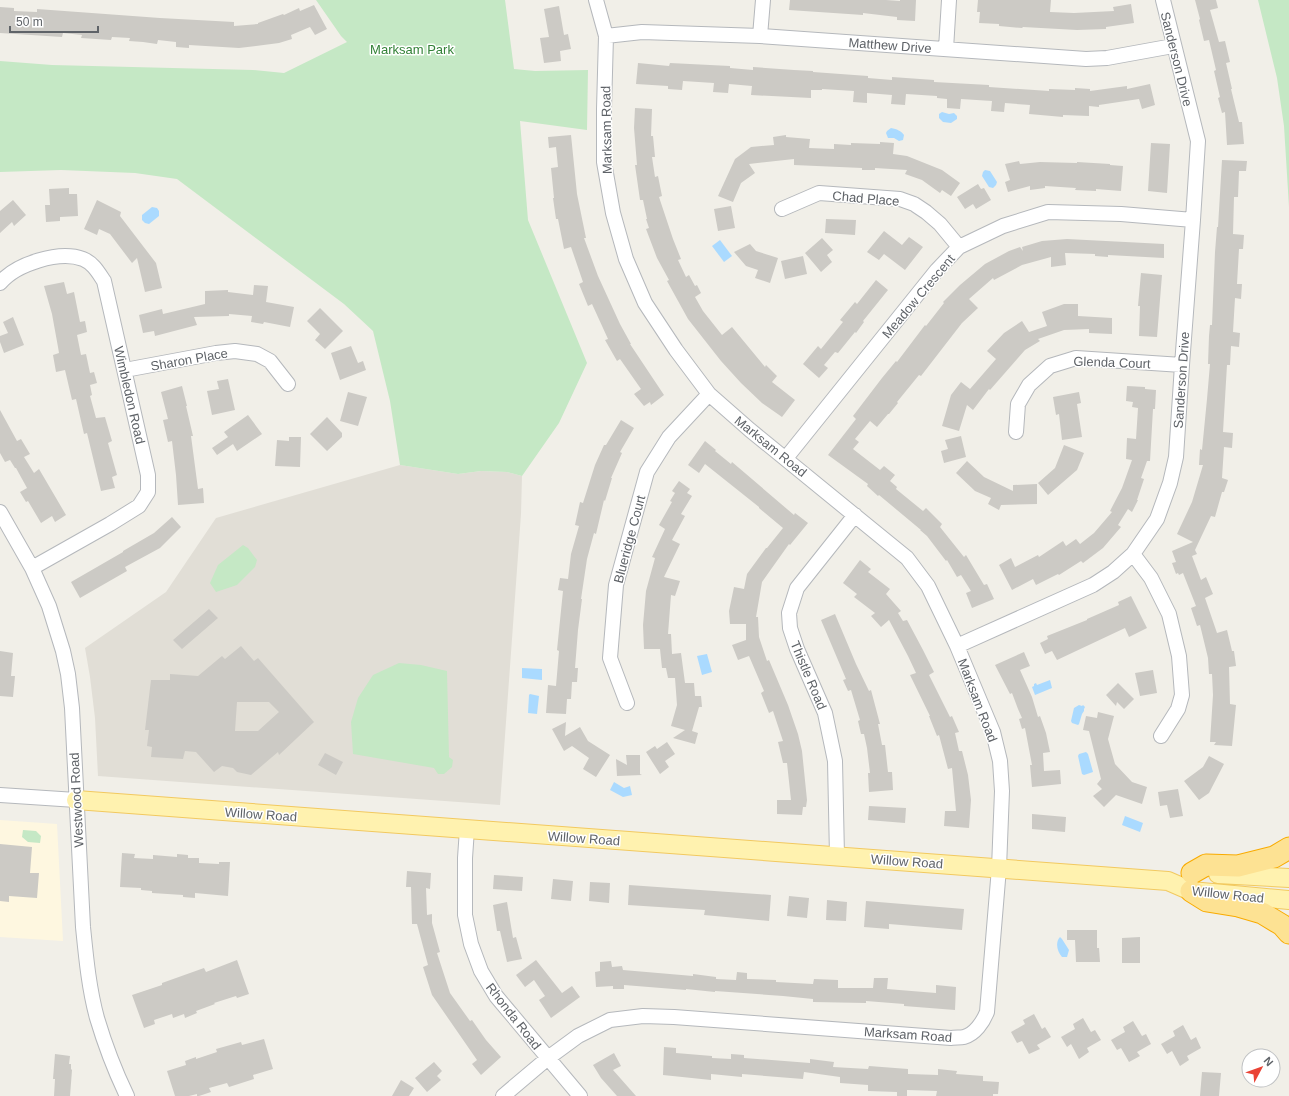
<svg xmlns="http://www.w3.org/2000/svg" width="1289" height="1096" font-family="Helvetica,sans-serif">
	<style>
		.commercial { fill: #fef7e0 }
		.education { fill: #e1ded6 }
		.green { fill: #c5e8c5 }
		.water { fill: #aadaff }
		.building { fill: #cccac5; fill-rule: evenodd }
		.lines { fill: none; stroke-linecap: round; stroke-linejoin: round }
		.minor-casing { stroke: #b5b8bc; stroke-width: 16 }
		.major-casing { stroke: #f2c960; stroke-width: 20 }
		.highway-casing { stroke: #f9ab00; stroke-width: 23 }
		.minor { stroke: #fff; stroke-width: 14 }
		.major { stroke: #fff2af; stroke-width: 18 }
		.highway { stroke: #fde293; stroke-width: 21 }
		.labels { text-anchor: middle; stroke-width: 3; stroke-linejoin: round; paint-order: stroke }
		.street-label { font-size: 13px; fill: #5f6368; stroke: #fff }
		.park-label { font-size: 13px; fill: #348238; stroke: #fff }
	</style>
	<rect width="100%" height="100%" fill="#f1efe8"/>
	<path class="commercial" d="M0,820L57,824L63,941L0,937Z"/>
	<path class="education" d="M400,465L458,474L481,471L507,472L522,476L521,514L500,805L98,776L95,718L90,677L85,648L166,592L216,518Z"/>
	<path class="green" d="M316,0H505L514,69L535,71L588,70L587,130L520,121L528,220L587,363L559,423L522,476L507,472L481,471L458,474L400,465L390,401L373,331L344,304L177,179L135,173L61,170L0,172V61L52,65L253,70L284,73L347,42L341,36Z
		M1258,0H1289V207L1284,126L1277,78Z
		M243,545L248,548L257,560L255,567L237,585L216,592L210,583L218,565Z
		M399,663L421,665L447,671L449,757L453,760L452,767L444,774H438L434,768L353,754L351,722L358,698L373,675Z
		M23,830L36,831L41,836L40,843L28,842L22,837Z"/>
	<path class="water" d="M942,112L949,114L954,113L957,116V119L951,123L943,122L939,118V114Z
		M891,128C897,129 901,131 904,135L903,140L899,141L894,138H888L886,133L887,131Z
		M985,170L990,171L997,182L996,185L993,188L989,187L982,176L983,172Z
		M152,207L157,208L159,211V216L149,224L145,223L142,220V215Z
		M720,240L732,256L724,262L712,246Z
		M707,654L712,672L702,675L697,656Z
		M522,668L542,669V680L522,678Z
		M1050,680L1052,688L1035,695L1032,687L1034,686V684L1036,683L1037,685Z
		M530,694L539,696L537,714L528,713L529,695Z
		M1079,705L1082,706L1083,705L1085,707L1084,709V711L1082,714L1079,724L1078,725L1072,723L1071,721L1074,708Z
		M1086,752L1088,754L1093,772L1084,775L1082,774L1078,756L1079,754Z
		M614,782L624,788L630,786L632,795L623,797L610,790Z
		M1125,816L1143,823L1140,832L1122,825Z
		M1060,937L1062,939L1069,950L1067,957H1062C1057,952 1055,942 1060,937Z"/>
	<path class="building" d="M790,0H886L900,1V0H916L915,21L897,20V17L863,13V15L789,10Z
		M978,0H1051L1050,12L1074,13L1114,11L1113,7L1131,4L1134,23L1106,27V29L1077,30L1023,27L1022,28L999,26V24L979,23L980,12H977Z
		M1195,0H1216L1218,8L1210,10L1219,42L1225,41L1230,62L1226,63L1232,89H1231L1239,122H1242L1244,144L1227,145L1225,112L1222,113L1218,98L1220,97L1214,71L1216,70L1209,40L1204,41L1199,20L1200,19Z
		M314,5L327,29L315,35L310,27L291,35L292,39L279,43L239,48L189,45V48L176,47V42L158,40L157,44L143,42L129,41L130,38L112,37L111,40L81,38L82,35L63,33L62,37L0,33V7L14,8V11L37,12V9L160,18L234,22V26L258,24V23L283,14L284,15L299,8L300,11Z
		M559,6L564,35L568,34L571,49L560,51L561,61L544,63L540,38L549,37L544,9Z
		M638,63L669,66L670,63L730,66V68L753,70V67L794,70L813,71V72L868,76V78L892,80V77L934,80V82L989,85V87L1049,91V89L1075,90V88L1090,89V91L1127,86V89L1150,84L1155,105L1142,109L1139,99L1099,105V107L1089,106V116L1063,115V117L1029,114L1030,105L1005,103L1004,112L991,111L992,101L961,99L960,109L947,108V99L937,98V96L906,94L905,105L891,104L892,95L867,93V103L853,102L854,91L822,89V90H811V98L751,95L752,86L729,84L728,93L713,92L714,83L683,81L682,90L668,89V86L636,84Z
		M635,108L652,109L651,136H653L655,157H652L655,177L658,176L662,196L659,197L673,239L681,259L678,260L686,277L689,275L695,286L697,285L701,293L695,297L703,311L722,335L732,327L765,367L766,365L777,376L772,382L795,400L782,417L762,403L741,383L721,361L688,319L667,281L669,280L657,258L646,229L649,228L646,219H647L643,200H640L635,165H637L634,128Z
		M571,135L577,194L586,238H584L598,276L620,324L631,344H630L664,395L651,405L650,402L644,406L634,394L641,389L620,359L617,361L605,340L608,339L592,304L588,306L579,284L583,282L571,247L564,249L558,219H556L553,198H554L551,168L558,167L556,147L549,148L548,137Z
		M786,135V137L810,139L809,148L834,149V144L851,145V143L880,144V142L894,143L893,154L907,156L942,170L960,183L951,196L942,190L940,193L922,180L905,174L907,170L875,168V170H862V168L794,165V159L749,164L755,173L741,183L733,202L718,196L735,159L751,147L774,145L773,137Z
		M1151,143L1170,144L1167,193L1148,191Z
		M1222,160L1247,161L1246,171H1239L1238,197H1234L1233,234L1244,235L1243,249H1239L1237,284H1242L1241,299L1235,298L1233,332L1240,333L1239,347L1231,346L1230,365H1227L1223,432L1233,433L1232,448L1224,447L1222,478L1228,480L1224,492H1222L1215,517L1211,516L1195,550L1197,554L1192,556L1201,580L1206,577L1213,594L1205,598L1217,633L1227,630L1232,651H1234L1236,666L1229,667L1230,704L1236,705L1232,746L1214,745L1216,742H1210L1213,695L1212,674H1209L1208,658L1200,625L1197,626L1191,608L1196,606L1183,573L1179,575L1178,573L1176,574L1172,563L1176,562L1172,551L1193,542L1177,534L1192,502L1203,465H1199L1200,449L1202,450L1207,399L1210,364H1208L1209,336L1210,325H1212L1215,252L1217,227H1218Z
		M1019,161L1020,164L1040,162L1077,163V162L1110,164V165L1123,166L1121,191L1096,189V191L1075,190L1076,188L1045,186V188L1030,190V186L1008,192L1005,182L1010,180L1005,164Z
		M978,184L981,189L984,188L991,200L976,209L973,204L965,209L957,197Z
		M69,188V194H77L78,216L60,217V221L46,222L45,205H50L49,189Z
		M13,200L26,215L14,226L12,222L0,233V211Z
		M97,200L121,212L120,216L156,263L162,288L145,292L137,258L132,263L110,234L99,229L97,235L84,229Z
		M731,206L735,228L718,231L714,209Z
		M826,219L856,220L855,235L825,233Z
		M884,231L902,245L909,237L923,247L905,270L884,254L879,260L867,252Z
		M822,238L833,250L827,255L832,262L821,272L805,253Z
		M1067,239L1164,244V258L1108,255V257L1095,256V254L1065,253L1066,265L1051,267V257L1022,265L994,280L993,278L969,299L978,308L962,323L921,376L919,375L897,402L898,403L889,414H888L877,427L870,421L855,439L859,442L853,449L880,470L884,466L895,475L890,481L897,487L896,489L923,511L926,508L942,524L940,527L964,557L966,555L984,585L987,584L994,599L972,608L966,593L971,591L961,575L957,577L947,560L946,561L927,536L920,530H921L879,495L878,496L867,486L868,484L828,455L856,419L853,416L882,378L896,361L897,362L925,325L926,326L944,303L943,302L960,285L985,264L1009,251L1020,247L1023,251L1022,247L1042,241Z
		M750,244L756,251L778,258L770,283L755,278L758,270L746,266L734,252Z
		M803,256L807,274L785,279L781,261Z
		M1141,273L1162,275L1157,337L1139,336L1140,306H1138Z
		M876,280L888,290L863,321L864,322L856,333L855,332L838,353L835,352L824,365L828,368L819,378L803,364L818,346L821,349L843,322L840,320L855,302L857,304Z
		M64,282L67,294L74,292L80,322L85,321L87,332L77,335L81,355L86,354L90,373L94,372L97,383L90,385L92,395L90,396L96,418L105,417L112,441L108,443L117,475L112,477L115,488L101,491L87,433L84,434L76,399L72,400L65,370L56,372L53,355L59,353L58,347L52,314L44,286Z
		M254,285L268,286L266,302L294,307L290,327L264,322L263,324L251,322L252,316L229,314V316L194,317L197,325L155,336L154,331L143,333L139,315L162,309L163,314L205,304V291L228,290V292L253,295Z
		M1064,304H1078V316L1112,318V334L1089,333V329L1064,330L1038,339L1040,341L1025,350L990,390L989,389L973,410L967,405L959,431L942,426L951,395L961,382L970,389L996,359L987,351L1004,333L1022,321L1029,332L1047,326L1042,312Z
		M320,308L343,331L325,349L315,340L320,334L307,321Z
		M13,317L24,345L4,353L0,342V336L8,333L3,322Z
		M351,346L358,363L363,361L366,370L340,380L331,353Z
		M228,379L235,410L212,415L207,391L219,389L217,381Z
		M182,386L187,406H186L193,436H191L198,489L203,488L204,503L178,505L176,475L172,441L168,442L163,420L168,419L161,392Z
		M1127,386L1145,387V389L1156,390L1155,409H1153L1150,461H1147L1141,478L1144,479L1137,500H1138L1132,512L1128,509L1118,525L1121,527L1103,548L1083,563L1081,561L1059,575L1058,574L1036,585L1033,579L1012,590L999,565L1011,558L1015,567L1038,555L1039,557L1063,541L1066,546L1076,539L1080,544L1094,533L1112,512L1110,511L1122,488L1132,460L1126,459L1127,438L1136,439L1138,408L1132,407L1133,402L1126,401Z
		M348,392L367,397L358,426L340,421Z
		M1079,392L1081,403L1077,404L1082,437L1062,440L1059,414L1056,415L1053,397Z
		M0,410L17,441L21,439L30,454L24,457L34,473L39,469L66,515L55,522L52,516L41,523L28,501L26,502L20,492L27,488L16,468H15L10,460L5,462L0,453Z
		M248,415L262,434L237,451L233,444L217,455L212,448L228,437L224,432Z
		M327,417L342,433V437L327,451L310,434Z
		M621,420L634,428L620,452L622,453L611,478H612L605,501L604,500L596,534L594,533L587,559L581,599H582L578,630L575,668H578L577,682H572L571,699H567L566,714L546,713L548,685L556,686L559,651L557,650L563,591L558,590L560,578L568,579L571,554L579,526L575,525L580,502L583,503L595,465L604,445H606Z
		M961,436L966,457L944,463L941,451L948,449L945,440Z
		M289,437H301L300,467L275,466L277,440L289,441Z
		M705,441L716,450L715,451L731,464L732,462L794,515L795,513L808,523L790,545L789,544L762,582L756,617H758L759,637L767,661L769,660L788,705L798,734L802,751L807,800L806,807H803L802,815L777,814V800H791L787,763H783L778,742L783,741L773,711L769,713L761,693L764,691L749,656L738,660L732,645L746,640V624H730L729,611L734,587L744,589L747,574L766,548H767L783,528L759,508V507L705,464L699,473L688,465Z
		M1064,445L1084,453L1077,470L1048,495L1038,483L1055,468Z
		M967,461L984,477L1013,491V485L1037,484V504L1001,505L999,510L988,504L991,498L975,491L956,473Z
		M679,481L690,489L687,493L692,496L681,514L685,516L672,540L680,544L664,577L680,581L675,596L671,595L668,634H671L672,654L681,653L685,683H694L695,696H701L702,707H699L692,731L698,733L695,744L673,738L685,730L671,726L677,705L675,678H668L666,668H662L660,649H644L643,625L646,591L655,558L652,557L665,529L659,525L672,502L670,501L675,493L672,491Z
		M172,517L181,527L160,548L125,567L127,571L80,598L71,582L123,552V551L154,533Z
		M860,560L871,569L868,572L890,589L886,594L901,611L898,613L903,621L907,620L923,650L934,672L929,675L950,717L952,716L959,732L955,733L959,751H962L968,775L971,800L969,828L944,826L945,811H956L952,768L948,769L939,735L937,736L929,716H930L910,675L916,673L908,656L889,620L881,627L871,616L875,613L854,597L857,594L843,583Z
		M1131,596L1147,628L1129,637L1125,628L1057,660L1052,651L1045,654L1040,643L1048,639L1047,636L1087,620V619L1119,605L1118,602Z
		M209,609L218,618L182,649L173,640Z
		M835,614L856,664L869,691L871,690L880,724H878L882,745H885L888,772H892L893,790L869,792L868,773H870L867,748L864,734H861L858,721L860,720L851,690L848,691L843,680L846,679L821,620Z
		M241,646L254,661L258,658L314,722L279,755L278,752L251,775L237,772L233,768L222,766L214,772L196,752L185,751L183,759L151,757L152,747L147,746L149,730H145L151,680H170V674L198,676L222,656L225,659ZM237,702H269L279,712L258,731H235Z
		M0,651L13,653L11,676H15L13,697L0,696Z
		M1024,652L1030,666L1020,670L1032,697L1038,717L1040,716L1046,733L1050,752L1043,753L1044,771L1060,770L1061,784L1032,787L1030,765H1032L1025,728L1022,729L1019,719L1022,718L1018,709L1012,693L1010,694L995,665Z
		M1153,670L1157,693L1140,696L1135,673Z
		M1118,683L1134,699L1124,709L1117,702L1116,706L1106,695Z
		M1098,712L1114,716L1108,739L1115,764L1132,782L1147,787L1142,804L1116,795L1104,807L1093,796L1102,789L1097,784L1101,779L1089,731L1083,730L1086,716L1097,718Z
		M566,722L565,736L580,727L588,741L610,755L596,777L583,769L589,758L572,746L564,751L552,729Z
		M667,742L675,754L665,761L669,767L660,774L646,752L655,746L657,749Z
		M325,753L343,762L336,775L318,765Z
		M626,755H640V774L642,775L617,776L616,759L627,765Z
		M1209,756L1224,764L1209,793L1199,800L1184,781L1203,767Z
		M1178,789L1183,816L1170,818L1167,805L1160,806L1158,792Z
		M869,806L906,808L905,823L868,820Z
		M1032,814L1066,817L1065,832L1032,829Z
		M0,844L32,847L30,873H39L37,898L9,896V902L0,901Z
		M122,853L135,854L134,858L153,859V855L177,857V854L188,855V858H199V863L219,864V862H230L228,896L195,893V898L183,897V895L152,893V891L141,890V888L120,887Z
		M407,871L431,873L430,889L426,888L427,915L432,914V923L440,952L437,953L450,993L470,1021L472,1020L486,1040L501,1057L481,1075L472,1064L477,1060L432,995L423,967L428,965L417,924H412L411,887H406Z
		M494,875L523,877L522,891L493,889Z
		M553,879L573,881L571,901L551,899Z
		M590,882L610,883L609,903L589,901Z
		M629,885L771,895L769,921L704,915L705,910L628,905Z
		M789,896L809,898L807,918L787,916Z
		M827,900L847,902L846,921L826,920Z
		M866,901L964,909L962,930L889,924V929L864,927Z
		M507,902L513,938L516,937L522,959L507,962L500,931H497L493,905Z
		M1067,930H1097V948H1099L1100,962H1076L1075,940H1067Z
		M1140,937V963H1122V938Z
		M237,960L249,994L237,998L236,996L214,1003L215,1004L196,1011L197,1013L185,1018L184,1014L173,1018L172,1014L154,1020L155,1024L144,1028L132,995L162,985V983L204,968L206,972Z
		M536,960L562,993L572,986L580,997L551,1018L539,1000L545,996L534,980L525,987L516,975Z
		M611,961L612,967L622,966L623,970L693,976V974L716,977V979L736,980L737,972L747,973V979L776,980V982L813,984L814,979L838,980V988H873L874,978H888L887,989L936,993V985L956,987L955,1010L904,1006V1004L866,1001V1003L813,1002V999L783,996L715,991V992L686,989V990L624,985V989H613V986L596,987L595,972L600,971V962Z
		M1034,1014L1042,1029L1045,1027L1051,1037L1037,1045L1040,1049L1029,1054L1022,1041L1017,1043L1011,1032L1025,1024L1023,1020Z
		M1083,1018L1091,1032L1095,1030L1101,1040L1087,1048L1089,1052L1079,1059L1071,1044L1067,1047L1061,1037L1075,1029L1073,1024Z
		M1133,1021L1142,1036L1146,1034L1151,1044L1137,1052L1140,1056L1129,1062L1121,1048L1117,1050L1111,1040L1125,1032L1123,1027Z
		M1183,1025L1191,1040L1196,1037L1201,1048L1187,1056L1189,1060L1180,1066L1172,1051L1167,1054L1161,1044L1175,1036L1173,1031Z
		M264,1039L273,1069L253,1075L254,1079L229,1087L227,1083L209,1088L211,1092L199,1096H197V1094L189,1096H175L167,1071L186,1065L185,1061L196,1057V1059L217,1052L216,1049L241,1042L242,1045Z
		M664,1047L676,1048V1053L712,1056V1058L731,1059V1054L744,1055V1058L810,1063V1059L834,1062L833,1067L868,1069L869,1066L908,1069V1074L938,1075V1069L957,1071L956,1074L983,1076V1081L999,1082L998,1094H993V1096H936L937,1091L907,1090V1096H897V1092L868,1091V1085L840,1083V1077L804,1072L803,1079L742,1074V1077L711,1074V1080L663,1075Z
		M614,1053L621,1066L613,1070L636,1096H617L601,1078L593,1065Z
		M55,1054L70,1056L69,1064H71V1069L72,1070L70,1096H54L55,1079H53Z
		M434,1062L442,1071L437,1076L441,1080L427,1092L415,1078Z
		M1202,1072L1221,1073L1219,1096H1200Z
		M401,1080L414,1088L409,1096H392Z"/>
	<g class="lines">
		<defs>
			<path id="minor" d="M606,36L642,32L760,36L1086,59L1107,58L1173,46
				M760,36L763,0
				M946,49L949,0
				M782,209L819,193L900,199L914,204L926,212L940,224L959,247
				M0,283C16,264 59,250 83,259C93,263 98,272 104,281L148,475V492L139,506L110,524L32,568
				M125,370L216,353L235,351L257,354L270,361L288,384
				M1016,432L1018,404L1029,385L1050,366L1076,358L1182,365
				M786,458L937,270L959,247L1003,226L1048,212L1121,214L1193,220
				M0,512L32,568L49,606L63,651L68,674L72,708L83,927C86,957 89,989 97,1018C105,1045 115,1071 127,1096
				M1133,554L1151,578L1169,614L1179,656L1182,695L1178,709L1161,736
				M957,646L1093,585L1113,572L1133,554L1157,519L1170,483L1176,457L1182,365L1193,220L1198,141L1163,0
				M627,703L610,658L616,585L647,472L669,437L709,394
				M0,795L76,800
				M467,829L465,858V915L471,944L481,971L496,996L580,1096
				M837,856L835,761L825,713L797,649L790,628L789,613L797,588L855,515
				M503,1096L548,1058L578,1036L610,1020L643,1016L674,1017L951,1038C955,1037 960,1038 964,1037C975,1034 983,1022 987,1012L999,868L1002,791L1000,761L993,732L957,646L928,586L907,558L750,430L709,394L676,350L645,303L626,259L613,213L604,162V109L606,36L596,0"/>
			<path id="major" d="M76,800L1168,881L1191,891L1289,900
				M1218,874L1289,878"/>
			<path id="highway" d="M1192,873L1206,865L1238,866L1274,857L1289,848
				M1191,891L1207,901L1238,906L1262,913L1282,925L1289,933"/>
		</defs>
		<use href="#minor" class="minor-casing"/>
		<use href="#major" class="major-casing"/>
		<use href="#highway" class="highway-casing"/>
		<use href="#minor" class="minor"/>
		<use href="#major" class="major"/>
		<use href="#highway" class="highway"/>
	</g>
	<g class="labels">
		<g class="street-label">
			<text transform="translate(890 45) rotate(4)" y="5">Matthew Drive</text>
			<text transform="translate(1177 59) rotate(76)" y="5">Sanderson Drive</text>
			<text transform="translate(606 130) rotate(-91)" y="5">Marksam Road</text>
			<text transform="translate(866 198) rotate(5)" y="5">Chad Place</text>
			<text transform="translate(918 296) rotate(-50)" y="5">Meadow Crescent</text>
			<text transform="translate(189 359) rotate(-10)" y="5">Sharon Place</text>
			<text transform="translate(1112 362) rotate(2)" y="5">Glenda Court</text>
			<text transform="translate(1181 380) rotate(-86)" y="5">Sanderson Drive</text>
			<text transform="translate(130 395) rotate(77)" y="5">Wimbledon Road</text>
			<text transform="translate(771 446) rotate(39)" y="5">Marksam Road</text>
			<text transform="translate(629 539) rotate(-75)" y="5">Blueridge Court</text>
			<text transform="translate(809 675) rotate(67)" y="5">Thistle Road</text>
			<text transform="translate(978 700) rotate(69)" y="5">Marksam Road</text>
			<text transform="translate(76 800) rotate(-93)" y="5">Westwood Road</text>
			<text transform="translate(261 814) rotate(4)" y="5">Willow Road</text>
			<text transform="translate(584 838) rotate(4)" y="5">Willow Road</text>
			<text transform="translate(907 861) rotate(4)" y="5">Willow Road</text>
			<text transform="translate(1228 894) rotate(6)" y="5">Willow Road</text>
			<text transform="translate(514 1016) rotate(52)" y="5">Rhonda Road</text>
			<text transform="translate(908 1034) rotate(4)" y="5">Marksam Road</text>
		</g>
		<g class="park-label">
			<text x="412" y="54">Marksam Park</text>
		</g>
	</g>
	<g transform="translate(1261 1068) rotate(49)"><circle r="19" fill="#ffffff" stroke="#bfc1c3"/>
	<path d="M0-3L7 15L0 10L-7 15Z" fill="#ea4335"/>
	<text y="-6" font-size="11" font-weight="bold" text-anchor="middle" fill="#5f6368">N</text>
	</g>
	<path d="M10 26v6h88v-6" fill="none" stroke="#5f6368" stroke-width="2"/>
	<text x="16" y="26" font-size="12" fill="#5f6368" stroke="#ffffff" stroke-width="3" paint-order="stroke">50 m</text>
</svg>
